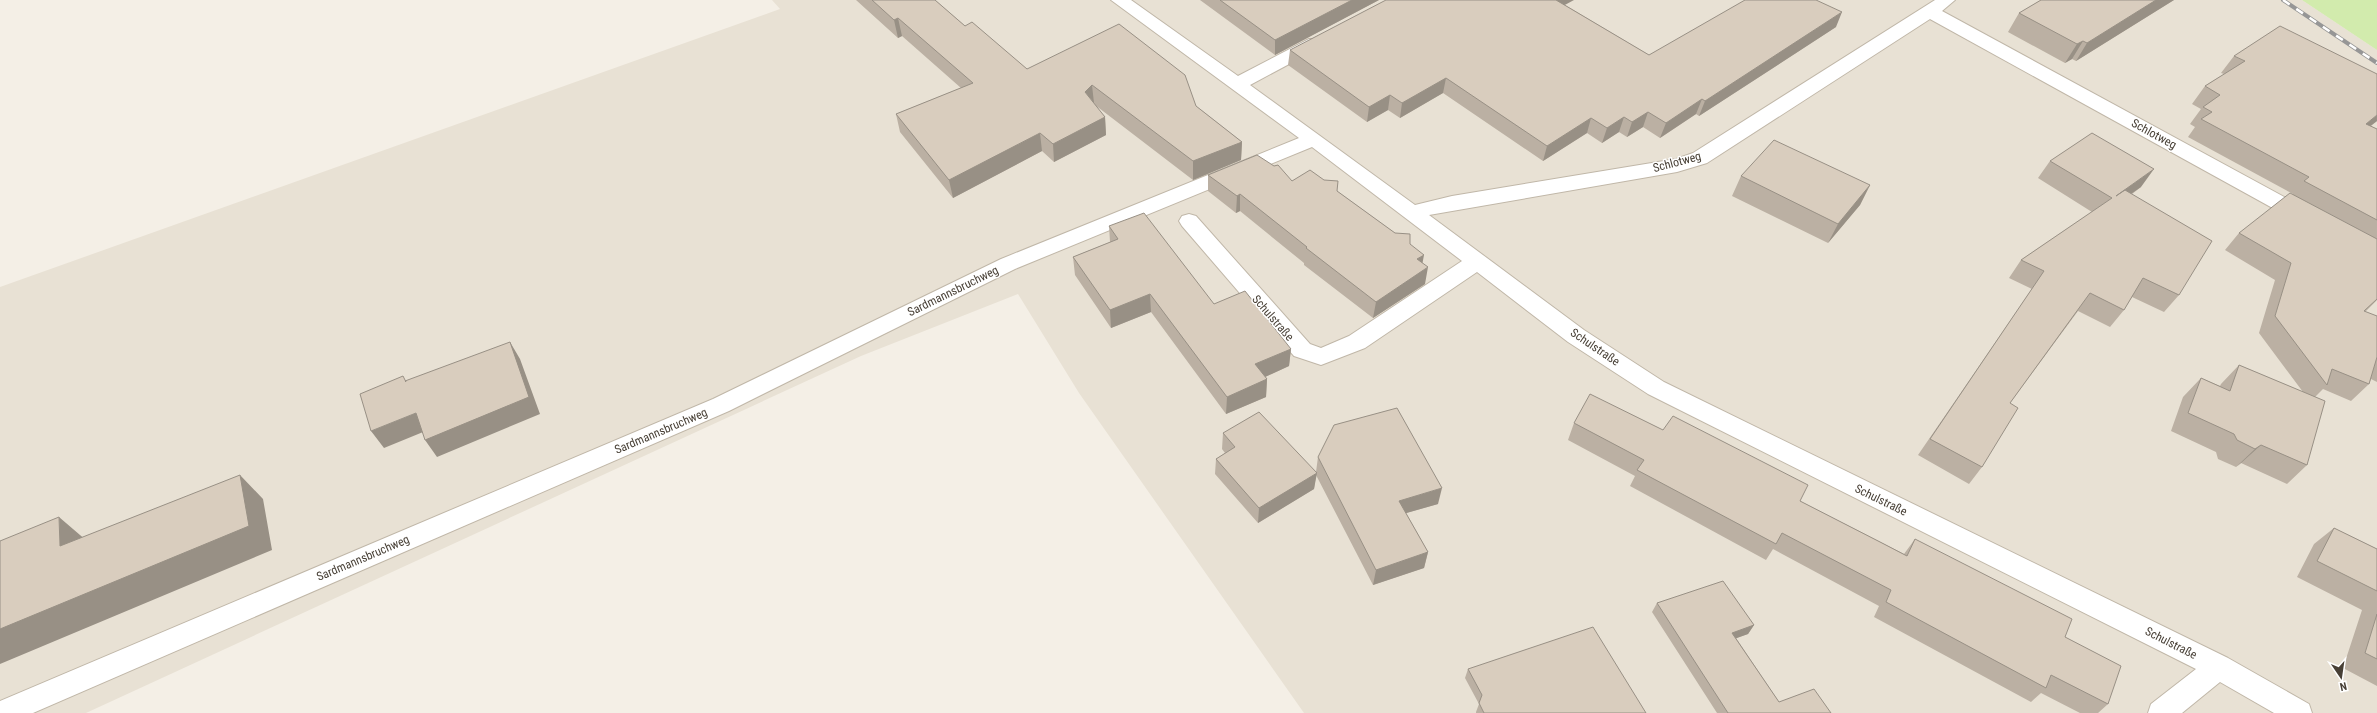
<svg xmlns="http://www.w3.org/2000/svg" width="2377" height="713" font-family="'Roboto Condensed',sans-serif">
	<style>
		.residential { fill: #e8e1d4 }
		.green { fill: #d2ebad }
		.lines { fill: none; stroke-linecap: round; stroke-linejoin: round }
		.minor-casing { stroke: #c0b7a8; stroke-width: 2 }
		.minor { fill: #fff; fill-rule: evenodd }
		.rail-casing { stroke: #969696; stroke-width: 4 }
		.rail { stroke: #fff; stroke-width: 2.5; stroke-dasharray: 8; stroke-linecap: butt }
		.wall { fill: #bbb0a3 }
		.shaded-wall { fill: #989085 }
		.building { fill: #d9cdbe; stroke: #989085 }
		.labels { text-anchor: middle; stroke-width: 3; stroke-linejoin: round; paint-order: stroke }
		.street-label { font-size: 12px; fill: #473f35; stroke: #fff }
	</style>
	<rect width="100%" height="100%" fill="#f4efe6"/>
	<path class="residential" d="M772,0H2302L2377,50V713H1304L1079,393L1018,294L861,356L86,713H0V287L780,9Z"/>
	<path class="green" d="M2302,0H2377V50Z"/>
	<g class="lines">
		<defs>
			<path id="minor" d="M1111,0H1131L1238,76L1309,39H1321L1324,43L1321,47L1250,85L1415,205L1452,196L1676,159L1693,153L1935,0H1955L1942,11L2310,211L2313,216L2310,221L2303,223L2296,221L1930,19L1707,163L1677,172L1429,215L1584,330L1664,382L2228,658L2309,704L2312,713H2274L2220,682L2182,713H2148L2151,704L2196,669L1648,394L1568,342L1477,272L1365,348L1321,365L1294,356L1182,226L1179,221L1182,216L1189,214L1196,216L1310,344L1321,348L1349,336L1462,261L1312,147L1015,269L729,411L33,713H0V701L713,399L1001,259L1299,138Z"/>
		</defs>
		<use href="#minor" class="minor-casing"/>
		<use href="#minor" class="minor"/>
		<defs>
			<path id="rail" d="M2283,0L2377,63"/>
		</defs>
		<use href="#rail" class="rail-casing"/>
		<use href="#rail" class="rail"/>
	</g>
	<path class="wall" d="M856,0H935L965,26L1027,69L1196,106L1242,142L1241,160L1193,180L1095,105L1105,117L1106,135L1054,162L1042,151L953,198L900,132L896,114L961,88L902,36L898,38Z
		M1200,0H1379L1275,55Z
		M2041,0H2174L2076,61L2072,59L2065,63L2008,32L2019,13Z
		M1565,5L1649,55L1836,27L1699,116L1696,114L1660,138L1643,127L1627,137L1619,132L1602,143L1587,133L1543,161L1443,93L1400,118L1388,110L1367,122L1288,65L1290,50Z
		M2234,56L2377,121L2371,126L2377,129V300L2365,312L2377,316V382L2371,379L2369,384L2351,401L2323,389L2315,397L2307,465L2287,484L2241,463L2236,467L2218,459L2216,452L2171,431L2183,397L2201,378L2220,386L2221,384L2239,365L2303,392L2259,333L2275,280L2225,250L2239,233L2293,194L2188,137L2195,127L2190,124L2201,109L2192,104L2205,86L2224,74L2221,73Z
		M2050,161L2141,187L2132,194L2179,295L2164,312L2132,297L2124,310L2110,327L2078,311L2010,403L1982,467L1969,484L1918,455L2032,289L2009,278L2021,260L2092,212L2038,178Z
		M1208,175L1292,181L1337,191L1410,244L1422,263L1425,284L1373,318L1304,265V263L1240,211L1236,213L1208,191Z
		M1741,176L1870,185L1860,205L1828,243L1732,196Z
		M1109,226L1214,304L1291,349L1289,366L1265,377L1267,379L1266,397L1226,414L1151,312L1111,328L1075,275L1073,257L1110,242Z
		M1574,423L1800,501L1904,554L1915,539L2065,637L2108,704L2098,713H2080L2041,693L2031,702L1874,617L1879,606L1773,549L1766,560L1630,486L1635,476L1568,440Z
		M1223,433L1316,472L1318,457L1438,504L1406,513L1428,552L1424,568L1373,585L1316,475L1314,489L1258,523L1215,474L1216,459L1225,453L1222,449Z
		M2334,528L2377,549V686L2343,668L2362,610L2297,577L2314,544Z
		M1657,603L1754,625L1748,634L1736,638L1779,702L1831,713H1717L1652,612Z
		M1468,669L1646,713H1476V712L1479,704L1465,678Z"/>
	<path class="shaded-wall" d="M1352,0H1379L1275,55V40Z
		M1553,0H1574L1550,13Z
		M2156,0H2174L2076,61L2087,43Z
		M1842,12L1836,27L1699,116L1705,101Z
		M898,18L902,36L898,38L894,20Z
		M2083,41L2072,59L2065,63L2077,44Z
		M1446,78L1443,93L1400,118L1402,103Z
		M1092,85L1094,103L1085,92Z
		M1390,95L1388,110L1367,122L1369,107Z
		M1702,99L1696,114L1660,138L1666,123Z
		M1648,112L1643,127L1627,137L1632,122Z
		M2377,115V121L2350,141L2366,124Z
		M1105,117L1106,135L1054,162L1053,144Z
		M1624,117L1619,132L1602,143L1607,128Z
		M1591,118L1587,133L1543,161L1547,146Z
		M1040,133L1042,151L953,198L949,180Z
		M1242,142L1241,160L1193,180V161Z
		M2154,169L2141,187L2103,213L2116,196Z
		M1870,185L1860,205L1828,243L1838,224Z
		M1240,194V211L1236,213L1237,196Z
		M1424,255L1421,271L1417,259Z
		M1428,267L1425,284L1373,318L1376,302Z
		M1150,294L1151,312L1111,328L1110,310Z
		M510,342L520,359L540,414L437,457L425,440Z
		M1291,349L1289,366L1254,382L1255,364Z
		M1267,379L1266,397L1226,414L1227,397Z
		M416,413L428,430L384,448L371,431Z
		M2261,445L2241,463L2236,467L2255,449Z
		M1317,473L1314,489L1258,523L1259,508Z
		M240,475L263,499L272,550L0,664V629Z
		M1442,488L1438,504L1396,516L1399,501Z
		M59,517L87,541L60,546Z
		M1428,552L1424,568L1373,585L1376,570Z
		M1754,625L1748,634L1726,642L1732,633Z"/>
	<path class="building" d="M872,0H935L965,26L972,22L1027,69L1119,24L1185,75L1196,106L1242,142L1193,161L1092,85L1085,92L1105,117L1053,144L1040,133L949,180L896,114L973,83L898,18L894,20Z
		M1220,0H1352L1275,40Z
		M1386,0H1556L1649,55L1745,0H1816L1842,12L1705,101L1702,99L1666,123L1648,112L1632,122L1624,117L1607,128L1591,118L1547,146L1446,78L1402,103L1390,95L1369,107L1290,50Z
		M2041,0H2156L2087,43L2083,41L2077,44L2019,13Z
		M2280,26L2377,74V115L2366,124L2377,129V220L2304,181L2309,177L2201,119L2212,112L2203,107L2220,95L2205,86L2245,61L2234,56Z
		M2092,133L2154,169L2116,196L2125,190L2212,241L2179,295L2143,278L2124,310L2090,293L2010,403L2018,408L1982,467L1930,439L2044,271L2021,260L2112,198L2050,161Z
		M1774,140L1870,185L1838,224L1741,176Z
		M1257,155L1274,166L1278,165L1292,181L1310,170L1324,180L1338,181L1337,191L1395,233L1410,234V244L1424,255L1417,259L1428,267L1376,302L1306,248L1307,247L1240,194L1237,196L1208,175Z
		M2290,193L2377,239V299L2364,311L2377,316V357L2369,384L2332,369L2327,385L2275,316L2291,263L2239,233Z
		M1144,213L1214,304L1245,291L1291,349L1255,364L1267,379L1227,397L1150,294L1110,310L1073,257L1118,239L1109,226Z
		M510,342L529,397L425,440L416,413L371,431L360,394L403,376L406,382L405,381Z
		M2239,365L2325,401L2307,465L2261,445L2255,449L2237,440L2234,434L2188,413L2201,378L2230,391Z
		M1590,394L1663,430L1673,416L1808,485L1800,501L1882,543L1907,556L1915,539L2072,619L2065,637L2121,666L2108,704L2051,675L2046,688L1886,602L1891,590L1782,533L1776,544L1637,470L1644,460L1574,423Z
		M1397,408L1442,488L1399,501L1428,552L1376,570L1318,457L1334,425Z
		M1259,412L1317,473L1259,508L1216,459L1235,447L1223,433Z
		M240,475L249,526L0,629V541L59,517L60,546Z
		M2334,528L2377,549V591L2317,561Z
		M1723,581L1754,625L1732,633L1779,702L1814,689L1831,713H1728L1657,603Z
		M2377,614V659L2365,653Z
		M1593,627L1646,713H1484L1479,703L1482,695L1468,669Z"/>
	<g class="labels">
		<g class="street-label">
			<text transform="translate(2154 134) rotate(29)" y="4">Schlotweg</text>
			<text transform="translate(1677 162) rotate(-15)" y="4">Schlotweg</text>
			<text transform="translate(953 291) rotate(-26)" y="4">Sardmannsbruchweg</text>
			<text transform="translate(1273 318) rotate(49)" y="4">Schulstraße</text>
			<text transform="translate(1595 347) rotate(34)" y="4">Schulstraße</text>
			<text transform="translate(661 431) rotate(-23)" y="4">Sardmannsbruchweg</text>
			<text transform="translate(1881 500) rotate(26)" y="4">Schulstraße</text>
			<text transform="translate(363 558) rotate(-23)" y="4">Sardmannsbruchweg</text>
			<text transform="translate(2171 643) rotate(27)" y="4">Schulstraße</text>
		</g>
	</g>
	<g transform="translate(2341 677) rotate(167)" stroke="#ffffff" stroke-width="3" paint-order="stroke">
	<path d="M0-3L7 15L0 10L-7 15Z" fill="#473f35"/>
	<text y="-6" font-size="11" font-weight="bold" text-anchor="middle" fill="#473f35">N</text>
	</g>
</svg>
